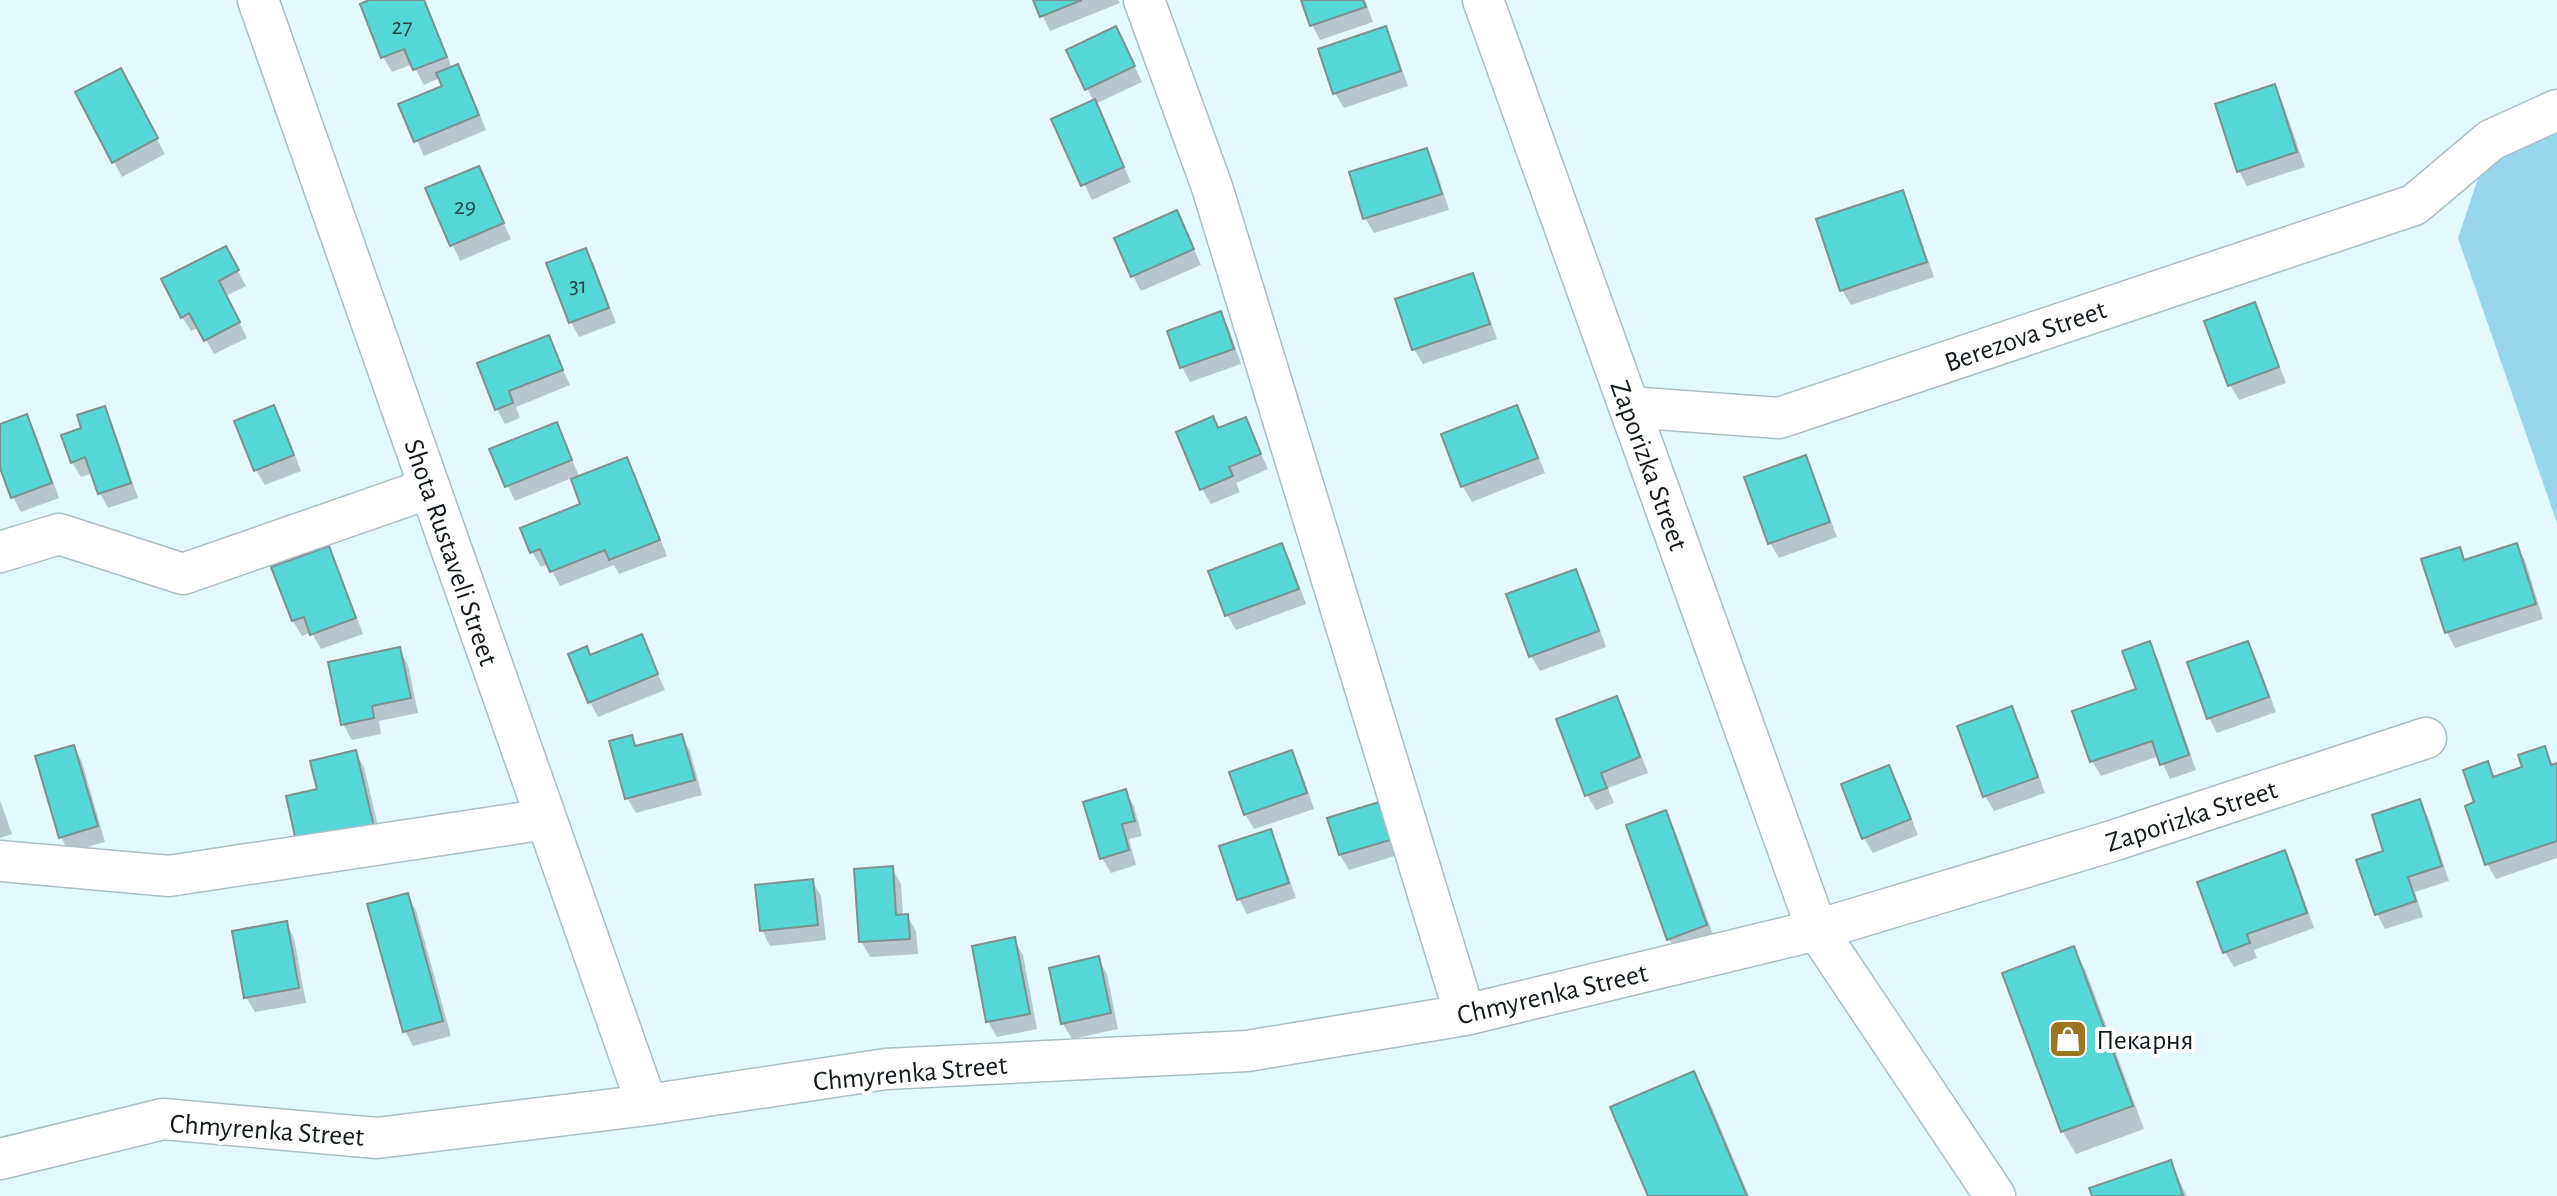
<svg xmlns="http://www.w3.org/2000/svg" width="2557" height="1196" font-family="'Alegreya Sans',sans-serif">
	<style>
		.green { fill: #97d6ec }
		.shadow { fill: #0003 }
		.building { fill: #54d7d6; stroke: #7d9190; stroke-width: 2 }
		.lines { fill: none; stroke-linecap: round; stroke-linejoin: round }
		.street-casing { stroke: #acbec5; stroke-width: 43 }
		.street { stroke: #fff; stroke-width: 40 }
		.labels { text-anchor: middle; stroke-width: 8; stroke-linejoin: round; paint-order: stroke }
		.number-label { font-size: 24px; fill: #23494b }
		.street-label { font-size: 28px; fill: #131a1d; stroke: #fff }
		.poi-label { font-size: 28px; fill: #131a1d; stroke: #fff; text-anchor: start }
	</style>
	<rect width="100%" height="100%" fill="#e4f8ff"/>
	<path class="green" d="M2557,110V523L2458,238L2491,140Z"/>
	<path class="shadow" d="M375,0H425L452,68L457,66L466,81L486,130L424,156L401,105L444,87L440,78L424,85L413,64L392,72L383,57L362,5Z
		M1035,0H1118L1120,3L1050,31Z
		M1303,0H1365L1373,22L1320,40L1312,25Z
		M1385,28L1393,43L1408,86L1344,108L1335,93L1321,50Z
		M1124,44L1142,82L1095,104L1131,182L1092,200L1054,120L1094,102L1068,51Z
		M129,86L165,154L122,177L114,162Z
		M2274,86L2282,101L2305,167L2247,186L2239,171Z
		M1426,151L1435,166L1449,210L1374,233L1365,218Z
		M478,168L511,239L460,261L428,189Z
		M1902,192L1910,208L1934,277L1851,305L1842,290Z
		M1184,227L1201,265L1141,291L1133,276Z
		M585,250L594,265L616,323L579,337L571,322Z
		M234,264L246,286L226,296L247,338L214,354L199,327L191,331L182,317Z
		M1472,276L1480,291L1497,339L1423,364L1414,349Z
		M2254,305L2262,320L2286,383L2239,400L2230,385Z
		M1220,314L1229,329L1241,364L1190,382L1182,367Z
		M548,338L570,385L516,407L520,418L505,424L497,409L479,365Z
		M273,407L282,422L301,471L265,485L256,470L237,422Z
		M1516,407L1525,422L1545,473L1472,502L1463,487L1443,435Z
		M104,408L112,423L138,498L108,508L100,493L93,473L81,477L72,462L83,429Z
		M26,417L35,432L59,498L21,512L13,497L0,462V426Z
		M1245,419L1268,469L1236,483L1240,492L1211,504L1202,489L1219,430Z
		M556,424L580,478L626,459L635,474L667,556L619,574L614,565L560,586L548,564L541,567L532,552L582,505L572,478L515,501L491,450Z
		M1805,458L1813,473L1837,537L1779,558L1770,543Z
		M2516,545L2525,560L2543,619L2455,648L2447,633L2424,560L2459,549L2466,561Z
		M1281,546L1290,561L1306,604L1236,630L1227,615Z
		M328,548L336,563L363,634L321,649L311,632L302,636L293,621L274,568Z
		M1575,571L1584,586L1606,647L1540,671L1531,656Z
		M641,637L665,690L598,717L590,702Z
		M2248,643L2256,658L2276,712L2217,733L2209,718Z
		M2149,644L2158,659L2196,770L2170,779L2159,756L2101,776L2092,761L2138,690Z
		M399,649L408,665L418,713L379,721L381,734L352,740L343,724Z
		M1616,698L1625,713L1648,773L1608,788L1614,803L1596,810L1587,795L1558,720Z
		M2011,708L2020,723L2045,793L1994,811L1985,796L1960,727Z
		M681,736L690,751L702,795L636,813L627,798L631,738L636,747Z
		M74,747L82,762L105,842L69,852L61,837Z
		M2544,749L2554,766L2557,765V858L2496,879L2487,864L2477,804L2487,764L2496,778L2525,768Z
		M355,752L364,767L383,847L320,791Z
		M1291,753L1300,768L1314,809L1254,829L1245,814Z
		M1888,767L1897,782L1918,835L1873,853L1864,838L1843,785Z
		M1125,791L1134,806L1142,836L1129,839L1136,865L1111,873L1102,858Z
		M0,800L12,834L0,838Z
		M2419,802L2428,817L2449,881L2415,892L2423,917L2385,929L2377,914L2386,852Z
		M1378,805L1386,820L1398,855L1349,870L1340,855L1330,819Z
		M1665,813L1674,828L1715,940L1677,954L1669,939Z
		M1270,831L1278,846L1296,898L1247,914L1239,899Z
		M2284,853L2293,868L2314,928L2254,950L2257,958L2234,967L2225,952Z
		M892,868L901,884L903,916H907L916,931L918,954L870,957L861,941Z
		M812,881L821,896L826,940L770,946L762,930Z
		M407,895L416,910L451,1036L413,1046L405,1031Z
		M286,923L294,938L306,1003L255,1012L246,997Z
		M1014,940L1023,955L1037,1029L997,1037L988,1022Z
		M2073,949L2086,971L2144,1129L2076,1154L2063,1132L2005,974Z
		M1098,959L1107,974L1118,1029L1072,1039L1063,1024L1051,969Z
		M1693,1074L1710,1103L1749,1196H1650Z
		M2170,1162L2187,1196H2094Z"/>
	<path class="building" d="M369,0H424L447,57L413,70L404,49L381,58L360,4Z
		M1033,0H1082L1040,17Z
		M1301,0H1363L1366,7L1310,26Z
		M1116,26L1135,66L1085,90L1066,50Z
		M1386,26L1401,71L1333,94L1318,49Z
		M458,64L479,115L414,142L398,104L442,86L436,73Z
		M121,68L158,138L112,163L75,92Z
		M2275,84L2297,152L2237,172L2215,104Z
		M1095,99L1124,167L1081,186L1051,119Z
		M1427,148L1442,194L1363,219L1349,172Z
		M479,166L504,223L450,246L425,188Z
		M1903,190L1927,262L1840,291L1816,219Z
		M1177,210L1194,249L1131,277L1114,238Z
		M226,246L239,270L219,281L240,322L204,341L189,313L181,318L161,279Z
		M586,248L609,308L569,323L546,263Z
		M1473,273L1490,324L1412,350L1395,299Z
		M2255,302L2279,367L2228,386L2204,321Z
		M1221,311L1234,349L1180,368L1167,331Z
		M549,335L563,370L509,391L513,403L495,410L477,363Z
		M274,405L294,455L254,471L234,421Z
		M1517,405L1538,458L1461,487L1441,434Z
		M105,406L131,483L98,494L85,457L71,463L61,435L81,428L77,415Z
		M27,414L52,483L11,498L0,468V424Z
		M1213,416L1218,428L1246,417L1261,454L1229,467L1233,476L1200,490L1176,432Z
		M557,422L572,460L505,487L489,449Z
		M1806,455L1830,522L1768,544L1744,477Z
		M627,457L660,540L609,560L605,550L550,572L540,549L530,553L520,528L580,504L571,479Z
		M1282,543L1299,589L1225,616L1208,571Z
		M2517,543L2536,604L2445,633L2421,559L2460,547L2464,560Z
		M329,546L356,618L310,635L304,617L292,621L271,567Z
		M1576,569L1599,631L1529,657L1506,594Z
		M642,634L658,674L588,703L568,654L587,646L590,655Z
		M2150,641L2189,755L2160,765L2152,741L2090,762L2072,711L2136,689L2122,651Z
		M2248,641L2269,697L2207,719L2187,662Z
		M400,647L411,698L372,706L374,718L341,725L328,662Z
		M1617,696L1640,757L1601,773L1607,788L1585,796L1556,719Z
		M2012,706L2038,777L1983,797L1957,726Z
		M682,734L695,780L625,799L609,741L632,735L635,746Z
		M74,745L98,826L59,838L35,756Z
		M2545,746L2551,765L2557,763V841L2485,865L2465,806L2474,802L2463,770L2488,761L2493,777L2522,767L2518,755Z
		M356,750L375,831L298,850L286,796L317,789L310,761Z
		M1292,750L1307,793L1244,815L1229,772Z
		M1889,765L1911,819L1862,839L1841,784Z
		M1126,789L1135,821L1122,824L1129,850L1100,859L1083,802Z
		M2420,799L2442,866L2408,877L2416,901L2375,915L2356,860L2383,851L2372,815Z
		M1379,802L1390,840L1339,855L1327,818Z
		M1666,810L1707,925L1667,940L1626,825Z
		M1271,829L1289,883L1237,900L1219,846Z
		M2285,850L2307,913L2247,934L2250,943L2223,953L2197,882Z
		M893,866L896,915L908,914L910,939L859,942L854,869Z
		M813,879L818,925L760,931L755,885Z
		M408,893L443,1021L403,1032L367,904Z
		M287,921L299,988L244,998L232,931Z
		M1015,937L1030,1014L986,1022L972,946Z
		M2074,946L2133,1106L2061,1132L2002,973Z
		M1099,956L1111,1013L1061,1024L1049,968Z
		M1694,1071L1747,1196H1648L1610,1107Z
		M2171,1160L2183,1196H2092L2089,1188Z"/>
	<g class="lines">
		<defs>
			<path id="street" d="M258,0L647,1105
				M1144,0L1212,187L1465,1015
				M1483,0L1817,930L1995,1196
				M1629,407L1779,418L2414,205L2491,140L2557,110
				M0,552L59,534L183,574L430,488
				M0,861L169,876L546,819
				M0,1159L163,1119L377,1138L647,1105L886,1069L1247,1051L1465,1015L1817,930L2112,841L2426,738"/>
		</defs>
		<use href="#street" class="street-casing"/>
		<use href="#street" class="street"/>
	</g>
	<defs>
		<symbol id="shop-square" viewBox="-11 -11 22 22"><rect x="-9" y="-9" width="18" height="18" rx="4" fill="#9a7620" stroke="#fff"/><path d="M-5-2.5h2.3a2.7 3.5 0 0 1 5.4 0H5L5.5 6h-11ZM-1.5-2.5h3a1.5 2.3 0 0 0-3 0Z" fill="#fff"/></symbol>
	</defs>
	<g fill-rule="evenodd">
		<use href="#shop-square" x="2046" y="1017" width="44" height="44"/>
	</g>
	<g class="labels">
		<g class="number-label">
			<text x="402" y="34">27</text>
			<text x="465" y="214">29</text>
			<text x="578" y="293">31</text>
		</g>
		<g class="street-label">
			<text transform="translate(2025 335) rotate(-19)" y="10">Berezova Street</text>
			<text transform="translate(1650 465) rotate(70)" y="10">Zaporizka Street</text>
			<text transform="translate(452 552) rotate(71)" y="10">Shota Rustaveli Street</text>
			<text transform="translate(2191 815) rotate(-18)" y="10">Zaporizka Street</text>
			<text transform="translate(1552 993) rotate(-13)" y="10">Chmyrenka Street</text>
			<text transform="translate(910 1072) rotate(-5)" y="10">Chmyrenka Street</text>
			<text transform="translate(267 1129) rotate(4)" y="10">Chmyrenka Street</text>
		</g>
		<g class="poi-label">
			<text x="2096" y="1049">Пекарня</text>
		</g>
	</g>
</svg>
